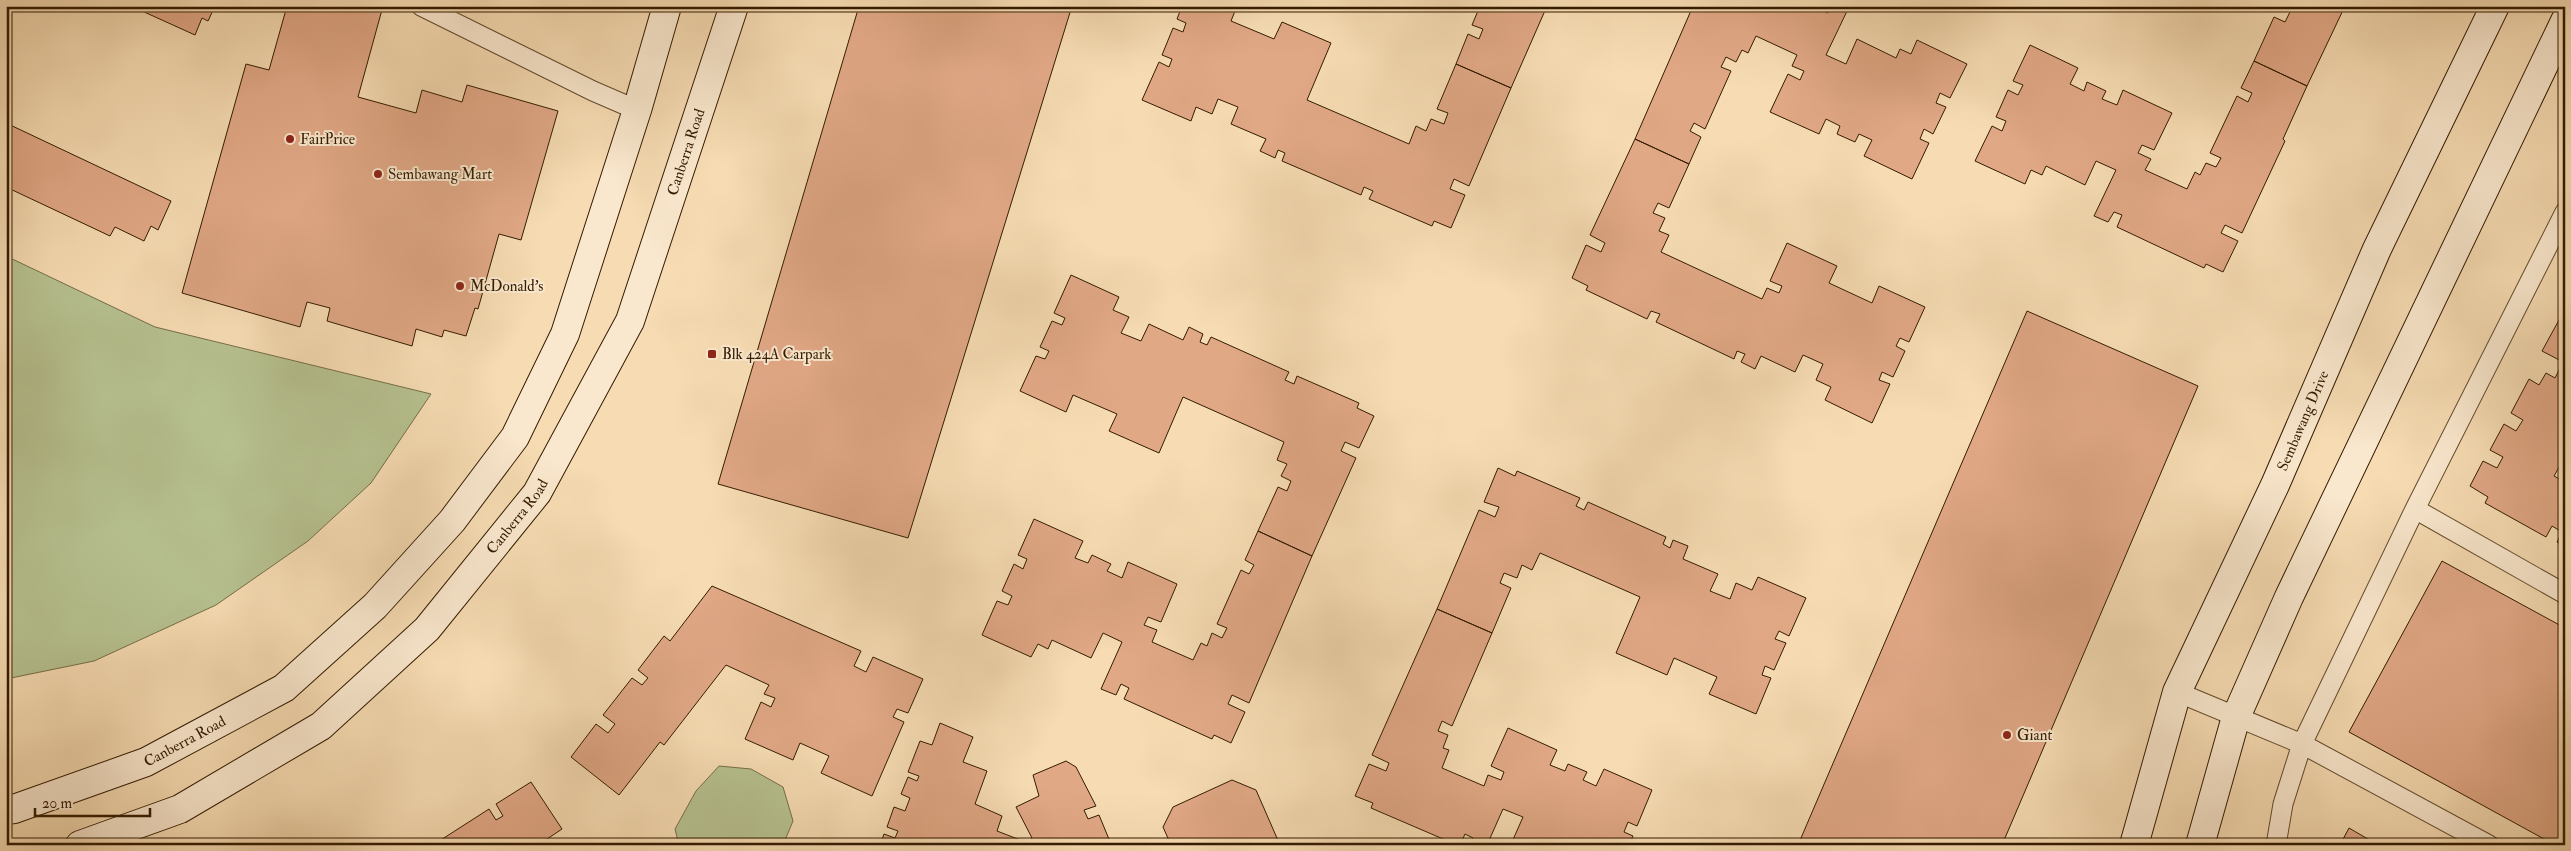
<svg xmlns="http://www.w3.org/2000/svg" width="2571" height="851" font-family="'IM FELL Double Pica',serif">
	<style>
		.green { fill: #b7c291; stroke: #756e48 }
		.building { fill: #e1a886; stroke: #331b00 }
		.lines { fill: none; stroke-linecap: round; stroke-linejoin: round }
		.lane-casing { stroke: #644b2d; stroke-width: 21 }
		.secondary-casing { stroke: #331b00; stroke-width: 30 }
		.lane { stroke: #fae8ce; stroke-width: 19 }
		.secondary { stroke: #fae8ce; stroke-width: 28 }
		.poi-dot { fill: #8f2418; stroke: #fae8ce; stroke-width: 2 }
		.labels { text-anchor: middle; stroke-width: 4; stroke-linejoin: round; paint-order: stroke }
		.poi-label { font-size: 15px; fill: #331b00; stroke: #fae8ce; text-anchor: start }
		.street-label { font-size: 15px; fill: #331b00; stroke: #fae8ce }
	</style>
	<rect width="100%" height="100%" fill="#f7dcb3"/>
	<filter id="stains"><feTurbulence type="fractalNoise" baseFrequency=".004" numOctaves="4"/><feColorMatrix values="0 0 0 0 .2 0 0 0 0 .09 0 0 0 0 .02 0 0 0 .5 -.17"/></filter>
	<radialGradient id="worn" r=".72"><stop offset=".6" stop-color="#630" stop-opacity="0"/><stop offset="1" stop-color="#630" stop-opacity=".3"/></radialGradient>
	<path class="green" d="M6,256L155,327L431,394L371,483L308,541L216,605L94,661L6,679Z
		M719,766L751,769L783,787L793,821L783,845H679L675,829L696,791Z"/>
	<path class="building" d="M131,6H210L214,8L208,21L202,18L195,35Z
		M287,6H383L358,97L416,113L422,90L462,102L467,85L558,111L521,240L499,234L478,309L475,308L466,336L444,330L442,337L416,329L412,346L327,321L330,308L307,302L300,327L182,293L246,64L269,70Z
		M859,6H1072L908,538L718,484Z
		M1182,6H1237L1231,21L1274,39L1282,22L1331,43L1307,100L1409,144L1416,126L1426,131L1431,119L1444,124L1448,113L1437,109L1456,64L1511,88L1469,186L1454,179L1450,189L1465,195L1451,228L1434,221L1432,226L1369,199L1373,191L1364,187L1361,195L1282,161L1285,153L1278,150L1275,158L1260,151L1266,139L1231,124L1238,107L1218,99L1212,114L1196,107L1191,121L1142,100L1159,62L1169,67L1172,59L1162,55L1173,28L1183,32L1186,23L1177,19Z
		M1480,6H1547L1511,88L1456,64L1468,34L1479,39L1483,29L1472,25Z
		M1693,6H1821L1819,9L1828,13L1831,6H1843L1848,9L1826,55L1846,64L1857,39L1896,58L1900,49L1911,54L1917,40L1967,64L1950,98L1940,93L1936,103L1946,107L1933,134L1924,129L1920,139L1929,143L1912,179L1864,156L1872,140L1859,134L1855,142L1837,134L1840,126L1826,119L1819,134L1770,112L1788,74L1800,80L1804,71L1792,66L1797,55L1756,36L1748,53L1742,50L1736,62L1726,57L1721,67L1731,71L1705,129L1694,123L1690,131L1701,137L1689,164L1635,139Z
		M2345,6L2307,86L2254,61L2274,17L2285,22L2290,12L2278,6Z
		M2030,45L2078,68L2070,84L2084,91L2087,82L2106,91L2102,99L2117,105L2123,90L2172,113L2154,150L2142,145L2138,153L2151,159L2145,170L2187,189L2195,172L2200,175L2206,163L2216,167L2221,158L2210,153L2237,96L2248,102L2252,93L2241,88L2254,61L2307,86L2283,139L2285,141L2242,233L2225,225L2221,233L2238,241L2223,272L2206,264L2204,268L2117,227L2122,215L2114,212L2108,222L2094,216L2116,170L2096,161L2085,185L2046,166L2042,175L2031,170L2025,184L1975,161L1992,126L2002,131L2006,121L1996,117L2008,90L2018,95L2023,85L2013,81Z
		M6,123L171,201L158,230L151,226L144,241L115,227L110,236L6,187Z
		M1635,139L1689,164L1669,208L1658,203L1653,213L1665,218L1659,231L1669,235L1661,252L1762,299L1767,288L1779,293L1782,286L1770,281L1787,243L1837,266L1829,283L1872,303L1879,286L1925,307L1909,342L1900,338L1896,346L1905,351L1893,377L1882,372L1879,380L1890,384L1872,423L1825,400L1831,387L1816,380L1823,364L1803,355L1795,372L1761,356L1755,369L1741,362L1745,354L1737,351L1734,359L1656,322L1660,314L1651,311L1647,319L1586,290L1588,286L1572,278L1586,245L1601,252L1605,243L1590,235Z
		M1071,275L1119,297L1113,310L1129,317L1121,333L1141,341L1149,324L1183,340L1189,327L1203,334L1200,342L1207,345L1211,337L1289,372L1285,380L1294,384L1297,376L1359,403L1357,408L1374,416L1359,448L1345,442L1341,451L1356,458L1312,556L1258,531L1278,487L1287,491L1291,481L1281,476L1287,464L1277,460L1284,442L1183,397L1159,453L1109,431L1117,414L1073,395L1066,412L1020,391L1036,356L1045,359L1049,351L1040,347L1052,321L1062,325L1065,318L1054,313Z
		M2565,309V457L2554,476L2565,482V547L2557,542L2562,532L2552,526L2546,537L2485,503L2488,497L2470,486L2483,461L2497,468L2503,457L2490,450L2504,424L2516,431L2523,420L2511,413L2529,379L2539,385L2546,373L2555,378L2563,362L2542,351Z
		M2027,311L2198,386L2002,845H1798Z
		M1498,468L1515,476L1517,471L1580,498L1576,506L1584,510L1588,502L1666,537L1663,544L1670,548L1673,540L1688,546L1683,559L1718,574L1710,591L1730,599L1736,583L1752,590L1758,577L1806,598L1789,636L1779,631L1775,639L1786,643L1774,670L1765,666L1762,675L1771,678L1756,714L1709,694L1717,677L1674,658L1667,675L1616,653L1640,597L1540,553L1532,570L1522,565L1517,578L1504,573L1500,583L1511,588L1492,633L1437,609L1479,510L1495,517L1499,507L1484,502Z
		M1034,519L1083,541L1075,558L1088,563L1092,555L1111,564L1107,571L1122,578L1128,562L1177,584L1161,622L1148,617L1144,625L1157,630L1152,642L1193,660L1201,643L1207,646L1212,633L1222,638L1227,628L1217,624L1241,570L1249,574L1254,565L1245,560L1258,531L1312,556L1249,703L1232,695L1228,704L1245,712L1231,743L1214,735L1212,739L1124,699L1129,688L1121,684L1116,695L1101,689L1122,642L1103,633L1091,658L1052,640L1048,649L1038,644L1031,657L982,635L997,601L1008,605L1012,596L1002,591L1014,564L1023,569L1027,559L1018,555Z
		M2442,561L2565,628V845H2555L2349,732Z
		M712,586L861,651L854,666L866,672L873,657L923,679L908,713L897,709L893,717L904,722L872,796L821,773L829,756L800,743L793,760L745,739L761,702L771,707L775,698L764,694L769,685L726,665L664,745L660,742L619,795L571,757L596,724L608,733L615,724L603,715L632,678L642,685L648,678L638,670L664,636L670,641Z
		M1437,609L1492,633L1452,726L1442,721L1438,731L1448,735L1443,748L1449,750L1442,768L1484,786L1488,775L1501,780L1504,772L1491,766L1508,728L1557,750L1550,765L1565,771L1568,764L1587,772L1583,780L1596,786L1604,769L1652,790L1637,826L1628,822L1624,832L1633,836L1629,845H1519L1512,842L1523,817L1503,809L1487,845H1470L1473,838L1465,834L1460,845H1457L1371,808L1373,803L1355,796L1369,764L1386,771L1389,763L1372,755Z
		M940,723L973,737L963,762L987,771L975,804L1002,816L997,831L1028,843L1032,838L1016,807L1039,796L1033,775L1066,761L1076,767L1096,806L1084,810L1088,819L1099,815L1111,844L880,845L884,834L895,838L898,831L887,827L894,807L905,811L910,798L901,794L908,777L917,781L919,776L908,772L920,741L932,745Z
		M1232,780L1256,790L1280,845H1171L1163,827L1173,807Z
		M531,782L562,829L547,839L551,845H433L489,809L496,820L503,816L496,804Z
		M2349,828L2373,842L2371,845H2340Z"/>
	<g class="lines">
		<defs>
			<path id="lane" d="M421,6L593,91L637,110
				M2415,509L2565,594
				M2177,692L2302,744L2489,845
				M2276,845L2283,804L2302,744L2415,509L2565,212"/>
			<g id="secondary">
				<path id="s1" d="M6,810L14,809L146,762L284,688L375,606L452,521L515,437L565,334L637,110L667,6"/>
				<path id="s2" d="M80,845L180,809L321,726L427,629L537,493L630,321L734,6"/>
				<path id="s3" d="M2134,845L2177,692L2275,485L2377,249L2495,6"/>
				<path d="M2200,845L2236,717L2289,597L2565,21"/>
			</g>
		</defs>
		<use href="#lane" class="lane-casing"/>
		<use href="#secondary" class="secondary-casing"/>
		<use href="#lane" class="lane"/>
		<use href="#secondary" class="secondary"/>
	</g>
	<g class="poi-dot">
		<circle cx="290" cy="139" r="5"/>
		<circle cx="378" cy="174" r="5"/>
		<circle cx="460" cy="286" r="5"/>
		<rect x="707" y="349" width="10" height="10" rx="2.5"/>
		<circle cx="2007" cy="735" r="5"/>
	</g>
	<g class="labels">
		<g class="poi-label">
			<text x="300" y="144">FairPrice</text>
			<text x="388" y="179">Sembawang Mart</text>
			<text x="470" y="291">McDonald's</text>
			<text x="722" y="359">Blk 424A Carpark</text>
			<text x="2017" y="740">Giant</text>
		</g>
		<g class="street-label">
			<text dy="5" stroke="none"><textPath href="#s2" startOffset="962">Canberra Road</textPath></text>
			<text dy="5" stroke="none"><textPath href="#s3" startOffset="458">Sembawang Drive</textPath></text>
			<text dy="5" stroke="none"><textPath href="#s2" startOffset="558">Canberra Road</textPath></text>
			<text dy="5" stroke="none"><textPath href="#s1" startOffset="192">Canberra Road</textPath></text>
		</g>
	</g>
	<rect width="2571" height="851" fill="none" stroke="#f7dcb3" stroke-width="25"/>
	<rect x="8" y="8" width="2556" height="836" fill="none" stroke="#331b00" stroke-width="2.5"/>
	<rect x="12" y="12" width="2546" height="826" fill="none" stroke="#331b00"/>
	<path d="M35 808v8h115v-8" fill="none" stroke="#331b00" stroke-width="2.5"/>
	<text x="42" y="808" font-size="15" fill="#331b00" stroke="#fae8ce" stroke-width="4" paint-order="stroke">20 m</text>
	<rect width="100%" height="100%" filter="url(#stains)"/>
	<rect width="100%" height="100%" fill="url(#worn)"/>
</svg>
